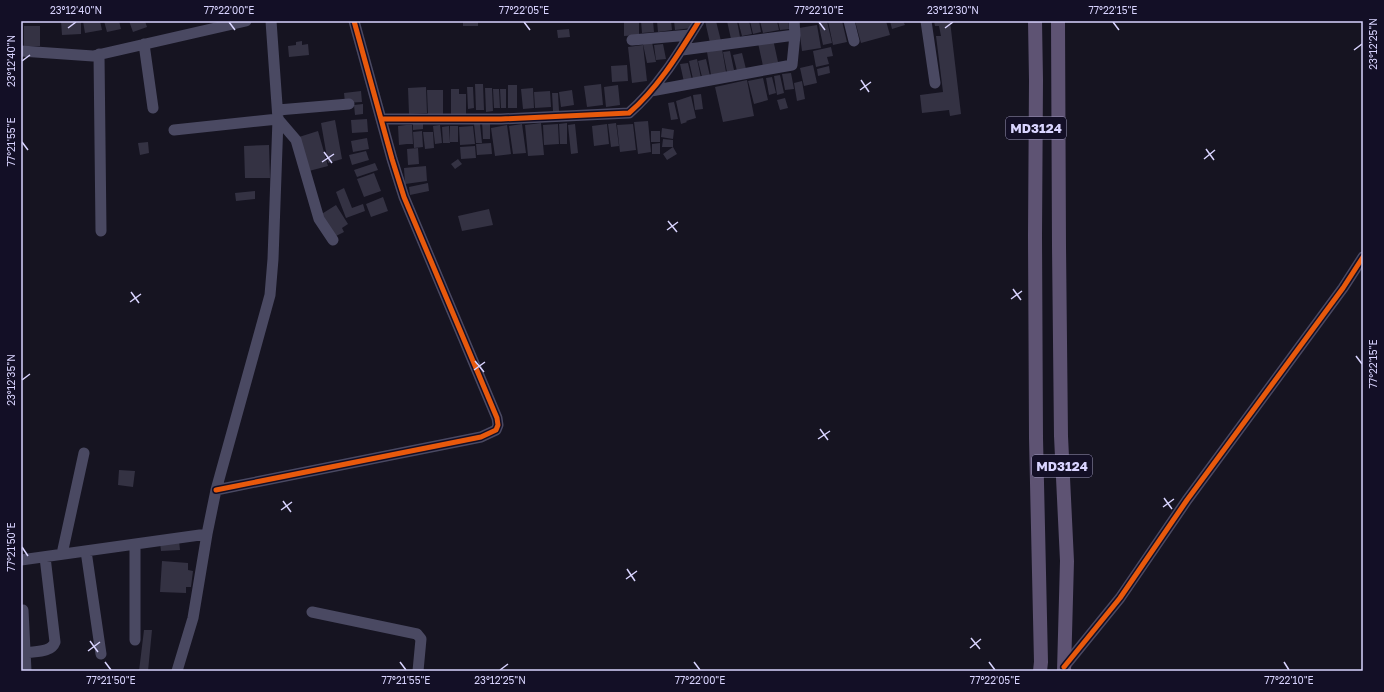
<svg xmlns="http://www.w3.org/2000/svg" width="1384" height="692" font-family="'Golos Text',sans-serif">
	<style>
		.building { fill: #343243 }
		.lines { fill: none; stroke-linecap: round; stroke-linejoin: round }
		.minor { stroke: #4a4962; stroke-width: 11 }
		.major { stroke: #5e5373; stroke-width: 14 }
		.cycleway-casing { stroke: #130f26; stroke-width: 8 }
		.cycleway { stroke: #e8590c; stroke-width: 5 }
		.ticks { fill: none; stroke: #d9d4ff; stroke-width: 1.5 }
		.labels { text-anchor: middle; stroke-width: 3; stroke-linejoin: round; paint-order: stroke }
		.shield { fill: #130f26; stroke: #9e99be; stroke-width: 1 }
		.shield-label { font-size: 13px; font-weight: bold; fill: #d9d4ff }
		.neatline { fill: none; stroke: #d9d4ff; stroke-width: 1.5 }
		.ticks-label { font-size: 10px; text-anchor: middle; fill: #d9d4ff }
	</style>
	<rect width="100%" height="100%" fill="#161421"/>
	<path class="building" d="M61,21H81V34L62,35Z
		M83,21H100L102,30L85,33Z
		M104,21H119L121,29L107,32Z
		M129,21H145L147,27L133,32Z
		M463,21H478V26H463Z
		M624,21H639V35L624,36Z
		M641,21H653L654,32L642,33Z
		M657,21H671L672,30L658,32Z
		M674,21H691L692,28L675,30Z
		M705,21H716L721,41L710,43Z
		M727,21H737L740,37L731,39Z
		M738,21H749L752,34L742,36Z
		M750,21H759L761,32L753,34Z
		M760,21H777L779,30L763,33Z
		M778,21H788L789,29L780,30Z
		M818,21H827L832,43L823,45Z
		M828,21H842L847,42L833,45Z
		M855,21H886L890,35L861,43Z
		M890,21H903L905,25L892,29Z
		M934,21H950L961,114L950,116L949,110L922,113L920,95L943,92L936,36H941L939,26H935Z
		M817,25L821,48L802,51L799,28Z
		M24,26H40V46H24Z
		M569,29L570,37L558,38L557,30Z
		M773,39L778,62L763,66L758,43Z
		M302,41V45L308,44L309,55L289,57L288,46L296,45V42Z
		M652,42L656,62L647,63L643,44Z
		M663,44L666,59L656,60L654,45Z
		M643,45L647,81L632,83L628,47Z
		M831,47L833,56L827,57L829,64L816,67L813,51Z
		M722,49L726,72L711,75L707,52Z
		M730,51L734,70L727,72L723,52Z
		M742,53L746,69L737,71L733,55Z
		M697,59L701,78L693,79L689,61Z
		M706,59L710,76L702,77L698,61Z
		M688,63L692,80L684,82L680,64Z
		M627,65L628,81L612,82L611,66Z
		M813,65L817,83L804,86L800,68Z
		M829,66L830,73L818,76L817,69Z
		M791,73L794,89L785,90L782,74Z
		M780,75L784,93L777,95L774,76Z
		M772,77L776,93L769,95L766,78Z
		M763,78L768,100L754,104L748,81Z
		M747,80L754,116L723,122L715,87Z
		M802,81L805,99L797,101L794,83Z
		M475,84H483L484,110H476Z
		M601,84L603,105L587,107L584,86Z
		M508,85H517V108H508Z
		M618,85L620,105L606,107L604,87Z
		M426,87L427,113L409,114L408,88Z
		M467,87H473L474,108L468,109Z
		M485,88H492L493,111L486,112Z
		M533,88L534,108L523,109L521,89Z
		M451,89H459V94H466V115L459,114V96V114H451Z
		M493,89H499L500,108H494Z
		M500,89H506V108H501Z
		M427,90H443V114L428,115Z
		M572,90L574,105L561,107L559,92Z
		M361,91L362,102L345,103L344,93Z
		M550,91L551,107L535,108L534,92Z
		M552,93H558L559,111H553Z
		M701,94L703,109L695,110L693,95Z
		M691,96L696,118L686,121L687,122L681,124L676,101Z
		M785,98L788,108L780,110L777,100Z
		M674,102L678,119L671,120L668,103Z
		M363,104V114L355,115L354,105Z
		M367,119L368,132L352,133L351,120Z
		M335,120L342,159L328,163L321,123Z
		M423,121V129L413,130V122Z
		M482,121H490V139H483Z
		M648,121L651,152L638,154L634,122Z
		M541,123L544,155L528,156L525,125Z
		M567,123V144H560L559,124Z
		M616,123L619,146L611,147L608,124Z
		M474,124H480L482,143H476Z
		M522,124L526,153L513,154L509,126Z
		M558,124L559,144L544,145L543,125Z
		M575,124L578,153L571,154L568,125Z
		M607,124L609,144L594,146L592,126Z
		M633,124L636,150L620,152L617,125Z
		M406,125H412L413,144H407Z
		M406,125L407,144L399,145L398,126Z
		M440,125L442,143L435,144L433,126Z
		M507,125L511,154L495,156L491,128Z
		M449,126L450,143H443L442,127Z
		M450,126H458V142H450Z
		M473,126L475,144L460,145L459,127Z
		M662,128L674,130L673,139L661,137Z
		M318,131L328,166L309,171L299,137Z
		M422,131L423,147L414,148L413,132Z
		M651,131H660V142H651Z
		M423,132H433L434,148L425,149Z
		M367,138L369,149L353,152L351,141Z
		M663,139L673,140V147H662Z
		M148,142L149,153L140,155L138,143Z
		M491,143L492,154L477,155L476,144Z
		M660,143V154H652V144Z
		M269,145L270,178H245L244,146Z
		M475,146L476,158L461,159L460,147Z
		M673,147L677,154L667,160L663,154Z
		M418,148L419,164L408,165L407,149Z
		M366,151L369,160L352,165L349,155Z
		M458,159L462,164L455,169L451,164Z
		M375,163L378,170L357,177L354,170Z
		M426,166L427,181L405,184L404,168Z
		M374,173L381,191L364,197L357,179Z
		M428,183L429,191L410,195L409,187Z
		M344,188L352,208L363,204L365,211L346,218L336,192Z
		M255,191V199L236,201L235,193Z
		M383,197L388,211L371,217L366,204Z
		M336,205L348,224L342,228L344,232L334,237L320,215Z
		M489,209L493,225L462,231L458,216Z
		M119,470L135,471L133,487L118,485Z
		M179,541L180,550L161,551L160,542Z
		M162,561L188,563V570L193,571L191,587H186V593L160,592Z
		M144,630H152L148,671H139Z"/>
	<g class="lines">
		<path class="minor" d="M849,21L854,41
			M926,21L935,83
			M632,40L690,35
			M144,44L153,108
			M682,50L795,35
			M21,51L93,56L246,21
			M99,54L101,231
			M651,91L792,65L795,35L794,21
			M278,110L349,104
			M381,119H501L629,113C658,88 679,53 699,21
			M174,130L278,119L296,140L319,219L333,240
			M216,490L481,437L496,430L498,425L497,418L404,197L392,159L354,21
			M86,551L101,654
			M62,554L84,453
			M21,560L207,534
			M23,610L26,671
			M312,612L417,634L421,639L418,671
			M135,640V544
			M25,653C35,651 51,653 55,642L45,557
			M1064,667L1120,598L1187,500L1343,288L1363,257
			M177,671L193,618L207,534L216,490L270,295L273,259L278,119L271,21"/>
		<path class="major" d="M1035,21L1036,80L1035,235L1036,438L1041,662L1040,671
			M1058,21L1059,246L1061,436L1067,561L1064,671"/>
		<defs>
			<path id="cycleway" d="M381,119H501L629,113C658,88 679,53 699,21
				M216,490L481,437L496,430L498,425L497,418L404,197L392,159L354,21
				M1064,667L1120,598L1187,500L1343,288L1363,257"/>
		</defs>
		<use href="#cycleway" class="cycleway-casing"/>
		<use href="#cycleway" class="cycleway"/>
	</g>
	<path class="ticks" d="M229,22L235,30M524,22L530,30M819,22L825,30M1113,22L1119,30M68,28L76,22M945,28L953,22M1354,50L1362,44M22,61L30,55M861,80L869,92M860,90L871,82M22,142L28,150M1206,149L1214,160M324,152L332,163M1204,159L1215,150M322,162L334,154M668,221L677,232M667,230L678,222M1013,289L1021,300M131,292L139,303M1011,299L1022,291M130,302L141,294M1356,356L1362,364M475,361L484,372M474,370L485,362M22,380L30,374M820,429L828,440M818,439L830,431M1164,498L1172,509M283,501L291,512M1163,507L1174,499M281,510L292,502M22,547L28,556M627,569L635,581M626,579L637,571M971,638L980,649M90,641L98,652M970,648L981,639M88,651L100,642M105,662L111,670M400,662L406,670M694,662L700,670M989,662L995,670M1284,662L1289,670M500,670L508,664"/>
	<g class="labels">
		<g class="shield">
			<rect x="1006" y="117" width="60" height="22" rx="3"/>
			<rect x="1032" y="455" width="60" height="22" rx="3"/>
		</g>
		<g class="shield-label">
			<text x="1036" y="133">MD3124</text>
			<text x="1062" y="471">MD3124</text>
		</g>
	</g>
	<rect width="1384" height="692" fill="none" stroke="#130f26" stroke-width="44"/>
	<rect x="22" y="22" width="1340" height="648" class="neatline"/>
	<g class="ticks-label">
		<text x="76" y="14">23°12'40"N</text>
		<text x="229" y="14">77°22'00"E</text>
		<text x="524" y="14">77°22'05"E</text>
		<text x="819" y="14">77°22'10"E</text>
		<text x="953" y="14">23°12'30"N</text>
		<text x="1113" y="14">77°22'15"E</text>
		<text transform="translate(1373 44) rotate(-90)" y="4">23°12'25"N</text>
		<text transform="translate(11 61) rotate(-90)" y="4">23°12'40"N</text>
		<text transform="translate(11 142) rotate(-90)" y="4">77°21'55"E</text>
		<text transform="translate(1373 364) rotate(-90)" y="4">77°22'15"E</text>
		<text transform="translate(11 380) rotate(-90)" y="4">23°12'35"N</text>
		<text transform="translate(11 547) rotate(-90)" y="4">77°21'50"E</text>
		<text x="111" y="684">77°21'50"E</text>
		<text x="406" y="684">77°21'55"E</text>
		<text x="500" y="684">23°12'25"N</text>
		<text x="700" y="684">77°22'00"E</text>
		<text x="995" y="684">77°22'05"E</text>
		<text x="1289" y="684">77°22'10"E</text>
	</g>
</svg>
